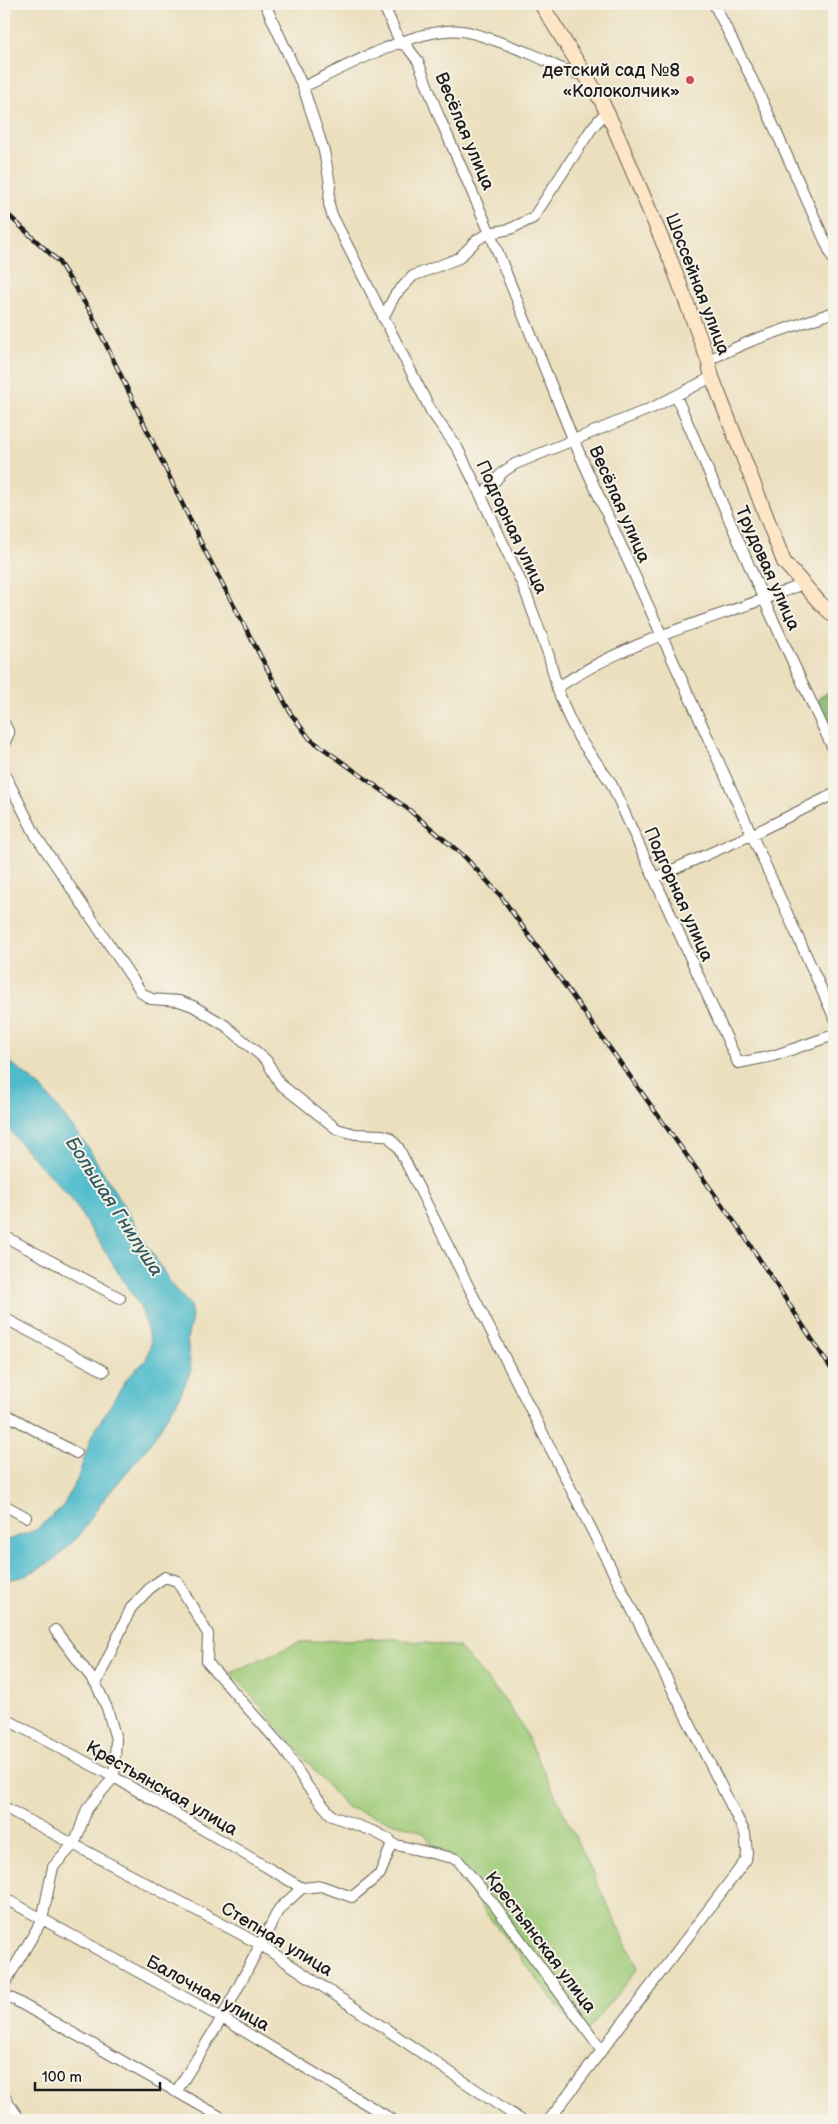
<svg xmlns="http://www.w3.org/2000/svg" width="838" height="2124" font-family="'Balsamiq Sans',sans-serif">
	<style>
		.green { fill: #a0cc7a; stroke: #5e744b }
		.forest { fill: #80b06a; stroke: #4e6643 }
		.water { fill: #50bbcc; stroke: #366c74 }
		.lines { fill: none; stroke-linecap: round; stroke-linejoin: round }
		.minor-casing { stroke: #646055; stroke-width: 12 }
		.secondary-casing { stroke: #646055; stroke-width: 16 }
		.minor { stroke: #fff; stroke-width: 10 }
		.secondary { stroke: #fee5c5; stroke-width: 14 }
		.rail-casing { stroke: #1c1c1c; stroke-width: 4.5 }
		.rail { stroke: #f7f3e8; stroke-width: 2.5; stroke-dasharray: 8; stroke-linecap: butt }
		.poi-dot { fill: #d1495b; stroke: #f7f3e8; stroke-width: 2 }
		.labels { text-anchor: middle; stroke-width: 4; stroke-linejoin: round; paint-order: stroke }
		.poi-label { font-size: 18px; fill: #1c1c1c; stroke: #f7f3e8; text-anchor: end }
		.street-label { font-size: 18px; fill: #1c1c1c; stroke: #f7f3e8 }
		.water-label { font-size: 19px; font-style: italic; fill: #315c62; stroke: #f7f3e8 }
	</style>
	<rect width="100%" height="100%" fill="#f7f3e8"/>
	<filter id="ink" filterUnits="userSpaceOnUse"><feTurbulence type="fractalNoise" baseFrequency=".02" numOctaves="2"/><feDisplacementMap in="SourceGraphic" scale="10" xChannelSelector="R" yChannelSelector="G"/><feConvolveMatrix kernelMatrix="1 2 1 2 8 2 1 2 1" color-interpolation-filters="sRGB"/></filter>
	<filter id="wash" filterUnits="userSpaceOnUse"><feTurbulence type="fractalNoise" baseFrequency=".0096" numOctaves="4" result="noise"/><feDisplacementMap in="SourceGraphic" scale="20" xChannelSelector="R" yChannelSelector="G"/><feGaussianBlur stdDeviation="1.12" result="paint"/><feColorMatrix in="noise" values="0 0 0 0 0 0 0 0 0 0 0 0 0 0 0 0 0 1.4 0 .05"/><feComposite in="paint" operator="in"/></filter>
	<g filter="url(#wash)">
		<rect width="100%" height="100%" fill="#ebdfbe"/>
		<path class="green" d="M387,1638L459,1647L506,1702L522,1726L638,1968L582,2037L423,1832L346,1807L231,1672L301,1642Z"/>
		<path class="forest" d="M829,691H834V740L818,706V699Z"/>
		<path class="water" d="M4,1057L42,1088L87,1146L173,1287L190,1305L192,1317L187,1339L191,1371L178,1400L147,1448L100,1504L80,1535L54,1560L25,1576L4,1581V1541L36,1530L63,1506L78,1477L92,1435L128,1377L146,1360L151,1343L141,1308L70,1197L25,1149L4,1123Z"/>
	</g>
	<g filter="url(#ink)">
		<g class="lines">
			<defs>
				<path id="minor" d="M265,4L303,87L324,151L330,184L329,204L332,215L431,411L458,449L481,496L524,588L549,656L557,688L568,716L579,738L611,783L738,1063L773,1056L834,1035
					M383,4L400,42L408,48L418,61L438,114L490,233L573,439L834,1017
					M714,4L758,91L834,261
					M303,87C342,69 429,19 471,33C491,38 510,46 529,53C549,61 564,73 585,75
					M383,318L395,295L413,276L459,258L478,239L490,233L510,229L533,218L592,128L606,112
					M708,360L751,341L834,312
					M676,396L764,600L834,751
					M481,496L503,472L515,464L654,407L712,377
					M557,688C631,637 721,618 803,584
					M4,723L9,733L4,744
					M4,773L36,836L142,993L151,999L179,1001L193,1006L226,1026L266,1060L280,1084L337,1129L355,1134L382,1135L389,1137L398,1147L745,1833L747,1852L746,1860L549,2120
					M654,878L751,835L834,794
					M4,1236L120,1298
					M4,1318L104,1371
					M4,1413L76,1453
					M4,1505L26,1517
					M96,1684L131,1608L152,1586L165,1577L177,1581L208,1634L207,1662L284,1749L308,1787L332,1816L375,1832L390,1840L392,1844
					M4,1718L114,1777L302,1888
					M4,1807L261,1945L521,2120
					M392,1844L457,1859L496,1907L602,2050
					M4,1898L222,2018L393,2120
					M4,1985L42,1920L53,1867L75,1843L87,1809L114,1777L116,1739L107,1708L96,1684L55,1630
					M4,1994L226,2120
					M176,2092L222,2018L279,1909L302,1888L321,1886L352,1897L380,1874L392,1844
					M4,2096L20,2120"/>
				<path id="secondary" d="M541,4L601,100L613,125L671,261L708,360L712,377L784,562L820,603L834,616"/>
			</defs>
			<use href="#minor" class="minor-casing"/>
			<use href="#secondary" class="secondary-casing"/>
			<use href="#minor" class="minor"/>
			<use href="#secondary" class="secondary"/>
			<defs>
				<path id="rail" d="M4,211L58,261L90,311L204,549L291,714L310,739L408,809L465,857L500,895L743,1234L834,1373"/>
			</defs>
			<use href="#rail" class="rail-casing"/>
			<use href="#rail" class="rail"/>
		</g>
	</g>
	<circle class="poi-dot" cx="690" cy="80" r="5"/>
	<g class="labels">
		<g class="poi-label">
			<text x="680" y="76">детский сад №8<tspan x="680" dy="21">«Колоколчик»</tspan></text>
		</g>
		<g class="street-label">
			<text transform="translate(465 131) rotate(67)" y="6">Весёлая улица</text>
			<text transform="translate(698 284) rotate(69)" y="6">Шоссейная улица</text>
			<text transform="translate(620 504) rotate(66)" y="6">Весёлая улица</text>
			<text transform="translate(512 527) rotate(65)" y="6">Подгорная улица</text>
			<text transform="translate(768 568) rotate(66)" y="6">Трудовая улица</text>
			<text transform="translate(679 894) rotate(66)" y="6">Подгорная улица</text>
			<text transform="translate(162 1788) rotate(30)" y="6">Крестьянская улица</text>
			<text transform="translate(277 1939) rotate(31)" y="6">Степная улица</text>
			<text transform="translate(541 1942) rotate(53)" y="6">Крестьянская улица</text>
			<text transform="translate(208 1993) rotate(29)" y="6">Балочная улица</text>
		</g>
		<g class="water-label">
			<text transform="translate(115 1206) rotate(57)" y="7">Большая Гнилуша</text>
		</g>
	</g>
	<rect width="838" height="2124" fill="none" stroke="#f7f3e8" stroke-width="20"/>
	<path d="M35 2082v8h125v-8" fill="none" stroke="#1c1c1c" stroke-width="2.5"/>
	<text x="42" y="2082" font-size="15" fill="#1c1c1c" stroke="#f7f3e8" stroke-width="4" paint-order="stroke">100 m</text>
</svg>
